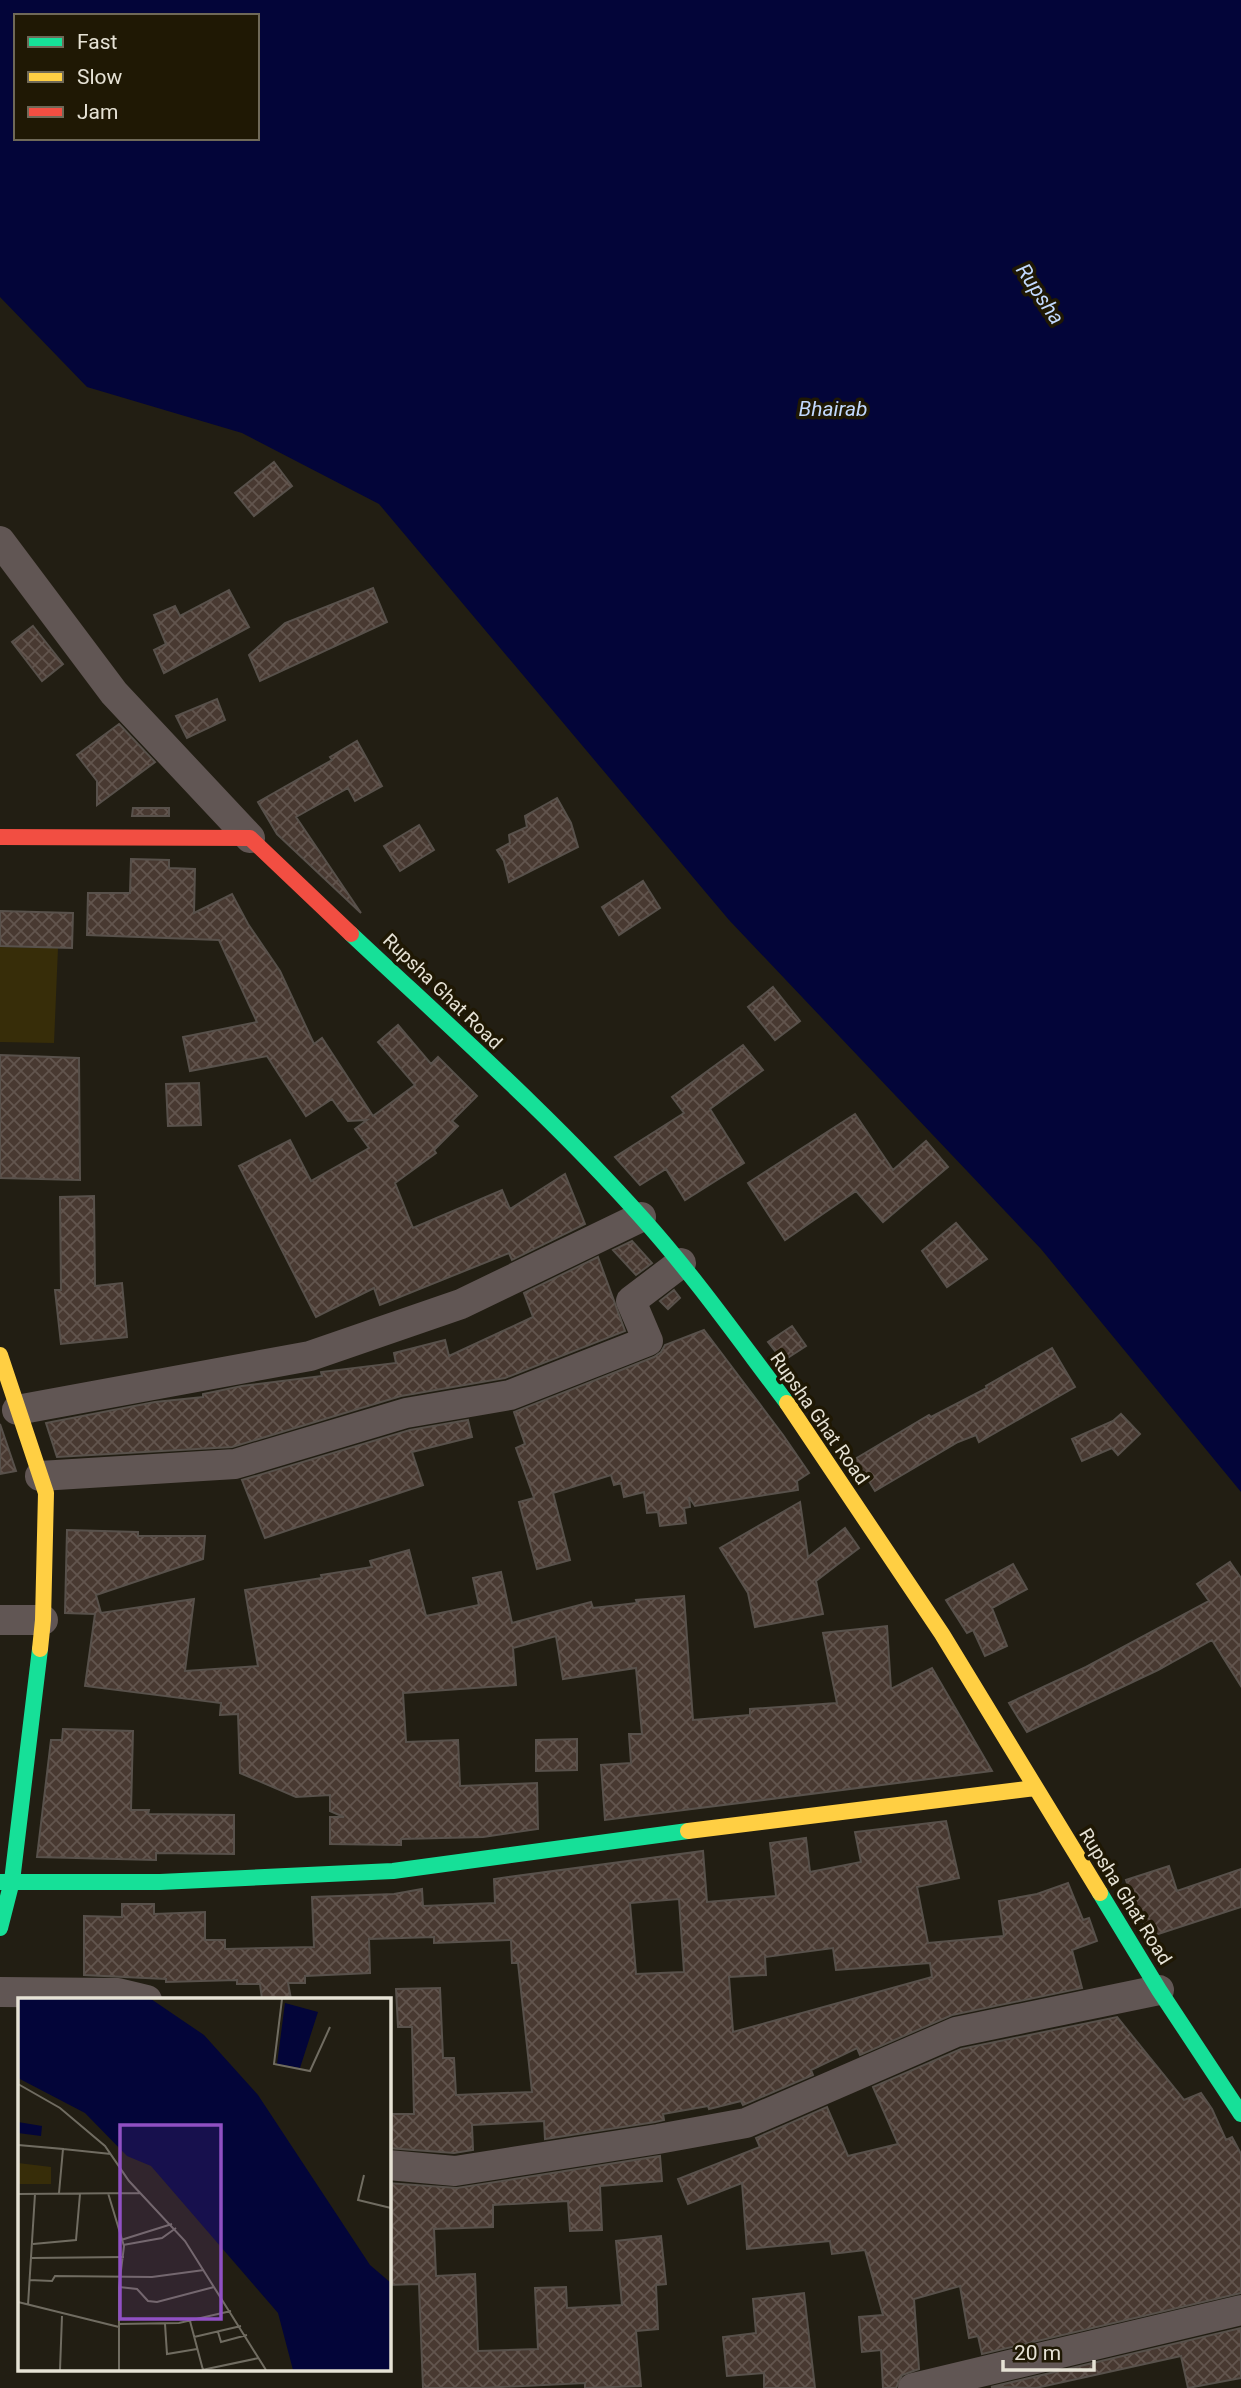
<svg xmlns="http://www.w3.org/2000/svg" width="1241" height="2388" font-family="Roboto,sans-serif">
	<style>
		.green { fill: #372d09 }
		.water { fill: #030539; fill-rule: evenodd }
		.building { fill: url(#building-cross-hatch); stroke: #58514b; stroke-width: 2; fill-rule: evenodd }
		.lines { fill: none; stroke-linecap: round; stroke-linejoin: round }
		.street { stroke: #615654; stroke-width: 30 }
		.fast { stroke: #16e098; stroke-width: 16 }
		.slow { stroke: #ffcf43; stroke-width: 16 }
		.jam { stroke: #f24e42; stroke-width: 16 }
		.labels { text-anchor: middle; stroke-width: 7; stroke-linejoin: round; paint-order: stroke }
		.street-label { font-size: 19px; fill: #e6e2d5; stroke: #1f1804 }
		.water-label { font-size: 21px; font-style: italic; fill: #c2d9fe; stroke: #1f1804 }
		.inset-road { fill: none; stroke: #706c61; stroke-width: 2 }
		.view { fill: #9050c3; fill-opacity: 0.15; stroke: #9050c3; stroke-width: 3.5 }
		.inset-edge { fill: none; stroke: #e6e2d5; stroke-width: 3.5 }
	</style>
	<defs>
		<pattern id="building-cross-hatch" width="8" height="8" patternUnits="userSpaceOnUse" patternTransform="scale(1.75)"><rect width="8" height="8" fill="#483931"/><path d="M0 0l8 8M0 8l8-8" fill="none" stroke="#62554e"/></pattern>
	</defs>
	<rect width="100%" height="100%" fill="#221e13"/>
	<path class="green" d="M0,947L58,948L54,1043L0,1042Z"/>
	<path class="water" d="M0,0H1241V1492L1041,1249L729,920L379,504L242,433L87,387L0,297ZM16,16H257V138H16Z"/>
	<path class="building" d="M274,462L292,486L254,516L235,493Z
		M373,588L387,622L260,681L249,655L285,623Z
		M229,590L249,627L164,673L154,650L166,644L154,615L175,606L180,616Z
		M33,626L63,664L42,681L12,642Z
		M217,699L225,720L187,738L176,716Z
		M119,724L155,762L97,805V781L77,755Z
		M357,741L382,786L355,801L348,788L296,817L361,913L277,834L258,802L332,760L330,757Z
		M557,798L571,823L578,847L509,882L504,861L497,850L510,843L509,835L527,827L525,816Z
		M133,808H169V816H132Z
		M419,825L434,850L400,871L384,846Z
		M131,859L169,860V868L195,869L194,913L232,894L248,924L280,971L314,1044L322,1038L373,1116L415,1085L378,1042L398,1025L431,1064L438,1057L477,1096L452,1121L458,1126L434,1150L436,1153L395,1183L413,1228L502,1190L510,1209L565,1174L585,1224L512,1260L509,1253L380,1305L374,1288L316,1317L239,1166L290,1140L311,1181L369,1148L355,1129L367,1120L348,1121L332,1099L306,1116L267,1056L190,1071L183,1037L257,1022L219,940L87,935L88,893H130Z
		M643,881L660,908L619,935L602,907Z
		M0,911L73,913L72,948L0,946Z
		M773,987L800,1021L775,1040L748,1007Z
		M743,1045L763,1070L710,1109L744,1163L685,1200L666,1169L640,1185L615,1157L684,1113L672,1097Z
		M0,1055L79,1058L80,1180L0,1178Z
		M199,1083L201,1125L168,1126L166,1084Z
		M855,1114L893,1170L926,1141L948,1167L883,1222L856,1191L785,1240L748,1183Z
		M94,1196L95,1286L122,1283L127,1337L61,1344L55,1290H61L60,1197Z
		M956,1223L987,1259L947,1287L922,1251Z
		M632,1241L652,1263L636,1275L613,1250Z
		M598,1257L625,1331L505,1378L401,1396L232,1447L57,1457L46,1423L155,1402L203,1397V1394L242,1386L322,1376L321,1372L396,1363L394,1353L445,1340L449,1356L533,1317L524,1293Z
		M674,1290L680,1298L668,1309L660,1301Z
		M792,1326L806,1346L783,1361L768,1342Z
		M704,1330L783,1435L809,1473L797,1481L798,1490L695,1506L689,1497L690,1507L684,1508L686,1523L660,1526L658,1512L647,1513L644,1492L624,1497L621,1483L614,1485L611,1475L553,1493L570,1560L537,1569L519,1502L534,1498L516,1448L525,1444L514,1412L654,1357L661,1352L665,1345Z
		M1052,1348L1075,1387L979,1442L976,1435L958,1442L875,1491L855,1459L929,1415L931,1417L987,1388L986,1386Z
		M1121,1414L1140,1434L1118,1455L1112,1448L1082,1461L1072,1439L1113,1421Z
		M468,1420L472,1437L412,1452L423,1485L265,1538L242,1480L410,1430Z
		M0,1424L16,1471L0,1474Z
		M800,1502L808,1557L845,1528L859,1548L816,1581L823,1614L755,1627L748,1593L720,1548Z
		M67,1530L138,1532V1536H205L203,1559L96,1595L101,1613L194,1599L185,1671L258,1666L245,1590L322,1578L321,1575L372,1567L370,1561L409,1550L426,1616L479,1605L473,1578L501,1572L512,1623L591,1602L593,1608L637,1603L636,1600L684,1596L693,1720L750,1715V1709L837,1703L823,1633L887,1626L891,1689L932,1668L992,1771L605,1820L601,1765L631,1763L629,1734H642L636,1668L563,1679L556,1636L513,1648L516,1685L403,1693L406,1742L458,1740L460,1786L537,1783L538,1829L483,1837L401,1839V1845L330,1844V1817H344L330,1811V1795L296,1797L240,1773L238,1714L220,1715L221,1703L85,1686L95,1614L65,1613Z
		M1230,1562L1241,1578V1686L1212,1640L1158,1670L1027,1732L1009,1703L1086,1667L1209,1601L1197,1584Z
		M1013,1564L1027,1589L992,1608L1007,1646L985,1656L973,1630L967,1633L946,1600Z
		M63,1729L133,1731L131,1810H149L148,1814L234,1815V1854L156,1853V1860L37,1857L51,1740H62Z
		M577,1739V1770L536,1771V1740Z
		M946,1821L959,1878L917,1887L928,1943L1004,1936L999,1901L1037,1894L1068,1883L1083,1920L1089,1918L1097,1941L1072,1950L1082,1988L952,2015L860,2055L857,2048L811,2070L813,2075L743,2105L741,2101L709,2109L708,2106L663,2114L664,2120L655,2122L545,2139L544,2121L472,2125L473,2150L454,2153L388,2148V2114H414L412,2027H398L396,1989L440,1988L443,2058H454L456,2095L532,2092L518,1963H512L511,1940L434,1943V1937L369,1939L370,1973L305,1976V1983H288L291,1999H262L260,1984H237V1980L166,1982V1979L84,1975V1916L122,1917V1904H154V1914L205,1912V1940H225V1949L314,1947L312,1897L394,1894L422,1889L423,1906L495,1903L494,1879L703,1851L707,1902L776,1896L770,1843L806,1838L810,1872L861,1862L855,1832ZM679,1899L684,1972L636,1974L630,1903ZM833,1948L836,1970L930,1963L932,1977L733,2032L729,1977L766,1975L765,1957Z
		M1169,1866L1177,1891L1241,1869V1907L1152,1936L1136,1910L1126,1880Z
		M1117,2017L1184,2100L1201,2093L1212,2109L1226,2140L1232,2137L1241,2154V2293L982,2354L978,2336L969,2338L960,2286L914,2299L919,2369L902,2375L896,2388H883L881,2350L862,2352L859,2317L883,2315L865,2250L832,2254L830,2241L747,2249L742,2183L688,2204L678,2179L760,2147L756,2138L827,2107L848,2156L898,2144L873,2087L961,2049Z
		M660,2156L662,2181L600,2186L602,2230L570,2231L568,2201L493,2205V2227L434,2229L436,2276L475,2274L478,2351L538,2349L535,2288L566,2287L567,2308L622,2305L616,2241L661,2236L666,2284L656,2285L658,2329L636,2331L641,2386L585,2388V2383L481,2388H423L419,2284L388,2285V2183L457,2188Z
		M804,2293L815,2388H764V2373L727,2376L723,2337L756,2333L753,2299Z
		M1241,2328V2378L1188,2388L1181,2356L1036,2388L991,2387Z"/>
	<g class="lines">
		<path class="street" d="M0,541L114,693L250,838
			M17,1410L310,1356L461,1304L641,1217
			M40,1476L235,1464L406,1413L510,1395L648,1341L631,1301L681,1263
			M0,1620H43
			M0,1992L118,1993L147,2000
			M388,2165L455,2171L658,2139L746,2123L956,2032L1159,1990
			M913,2388L1241,2310"/>
		<path class="fast" d="M351,934C450,1027 553,1118 643,1219C695,1277 740,1341 787,1403
			M0,1882H160L393,1871L688,1831
			M1100,1893L1159,1990L1241,2114
			M0,1928L12,1881L40,1649"/>
		<path class="slow" d="M0,1355L46,1493L43,1620L40,1649
			M787,1403L942,1634L1100,1893
			M688,1831L1035,1788"/>
		<path class="jam" d="M0,837L250,838L351,934"/>
	</g>
	<g class="labels">
		<g class="street-label">
			<text transform="translate(443 991) rotate(44)" y="7">Rupsha Ghat Road</text>
			<text transform="translate(820 1418) rotate(55)" y="7">Rupsha Ghat Road</text>
			<text transform="translate(1126 1896) rotate(58)" y="7">Rupsha Ghat Road</text>
		</g>
		<g class="water-label">
			<text transform="translate(1040 294) rotate(56)" y="7">Rupsha</text>
			<text x="833" y="416">Bhairab</text>
		</g>
	</g>
	<g transform="translate(18 1998)">
		<rect width="373" height="373" fill="#221e13"/>
		<path d="M0,165L33,169V186H0Z" fill="#372d09"/>
		<path d="M0,1H133L186,37L240,97L352,267L373,285V372H275L260,315L133,168L109,158L67,115L0,80ZM267,5L300,14L282,70L259,66ZM0,124L24,128L23,138L0,135Z" fill="#030539"/>
		<path class="inset-road" d="M264,1L256,66L292,73L312,29M0,86L42,110L87,148L111,183L167,243L248,372M0,147L45,151L41,195M45,151L93,156M346,177L340,202L373,210M90,195L106,248L101,289V372M0,196L122,195M103,242L154,226M15,246L58,242L62,196M105,247L144,240L158,230M14,260L106,259M11,282L34,283L37,278L134,279L186,272M101,289L119,291L130,303L139,304L196,289M0,304L101,329M10,307L17,196M172,323L185,372M101,326L161,325L213,313M147,326L149,356L179,351M200,334L203,344L229,337M176,339L223,328M42,372L44,318M184,372L241,360"/>
		<path class="view" d="M102,127H203V321H102Z"/>
		<rect width="373" height="373" class="inset-edge"/>
	</g>
	<rect x="14" y="14" width="245" height="126" fill="#1f1804" stroke="#6f6958" stroke-width="2"/>
	<rect x="28" y="37" width="35" height="10" fill="#16e098" stroke="#6f6958" stroke-width="2"/>
	<text x="77" y="49" font-size="21" fill="#e6e2d5">Fast</text>
	<rect x="28" y="72" width="35" height="10" fill="#ffcf43" stroke="#6f6958" stroke-width="2"/>
	<text x="77" y="84" font-size="21" fill="#e6e2d5">Slow</text>
	<rect x="28" y="107" width="35" height="10" fill="#f24e42" stroke="#6f6958" stroke-width="2"/>
	<text x="77" y="119" font-size="21" fill="#e6e2d5">Jam</text>
	<path d="M1003 2360v10h91v-10" fill="none" stroke="#e6e2d5" stroke-width="3.5"/>
	<text x="1014" y="2360" font-size="21" fill="#e6e2d5" stroke="#1f1804" stroke-width="5" paint-order="stroke">20 m</text>
</svg>
